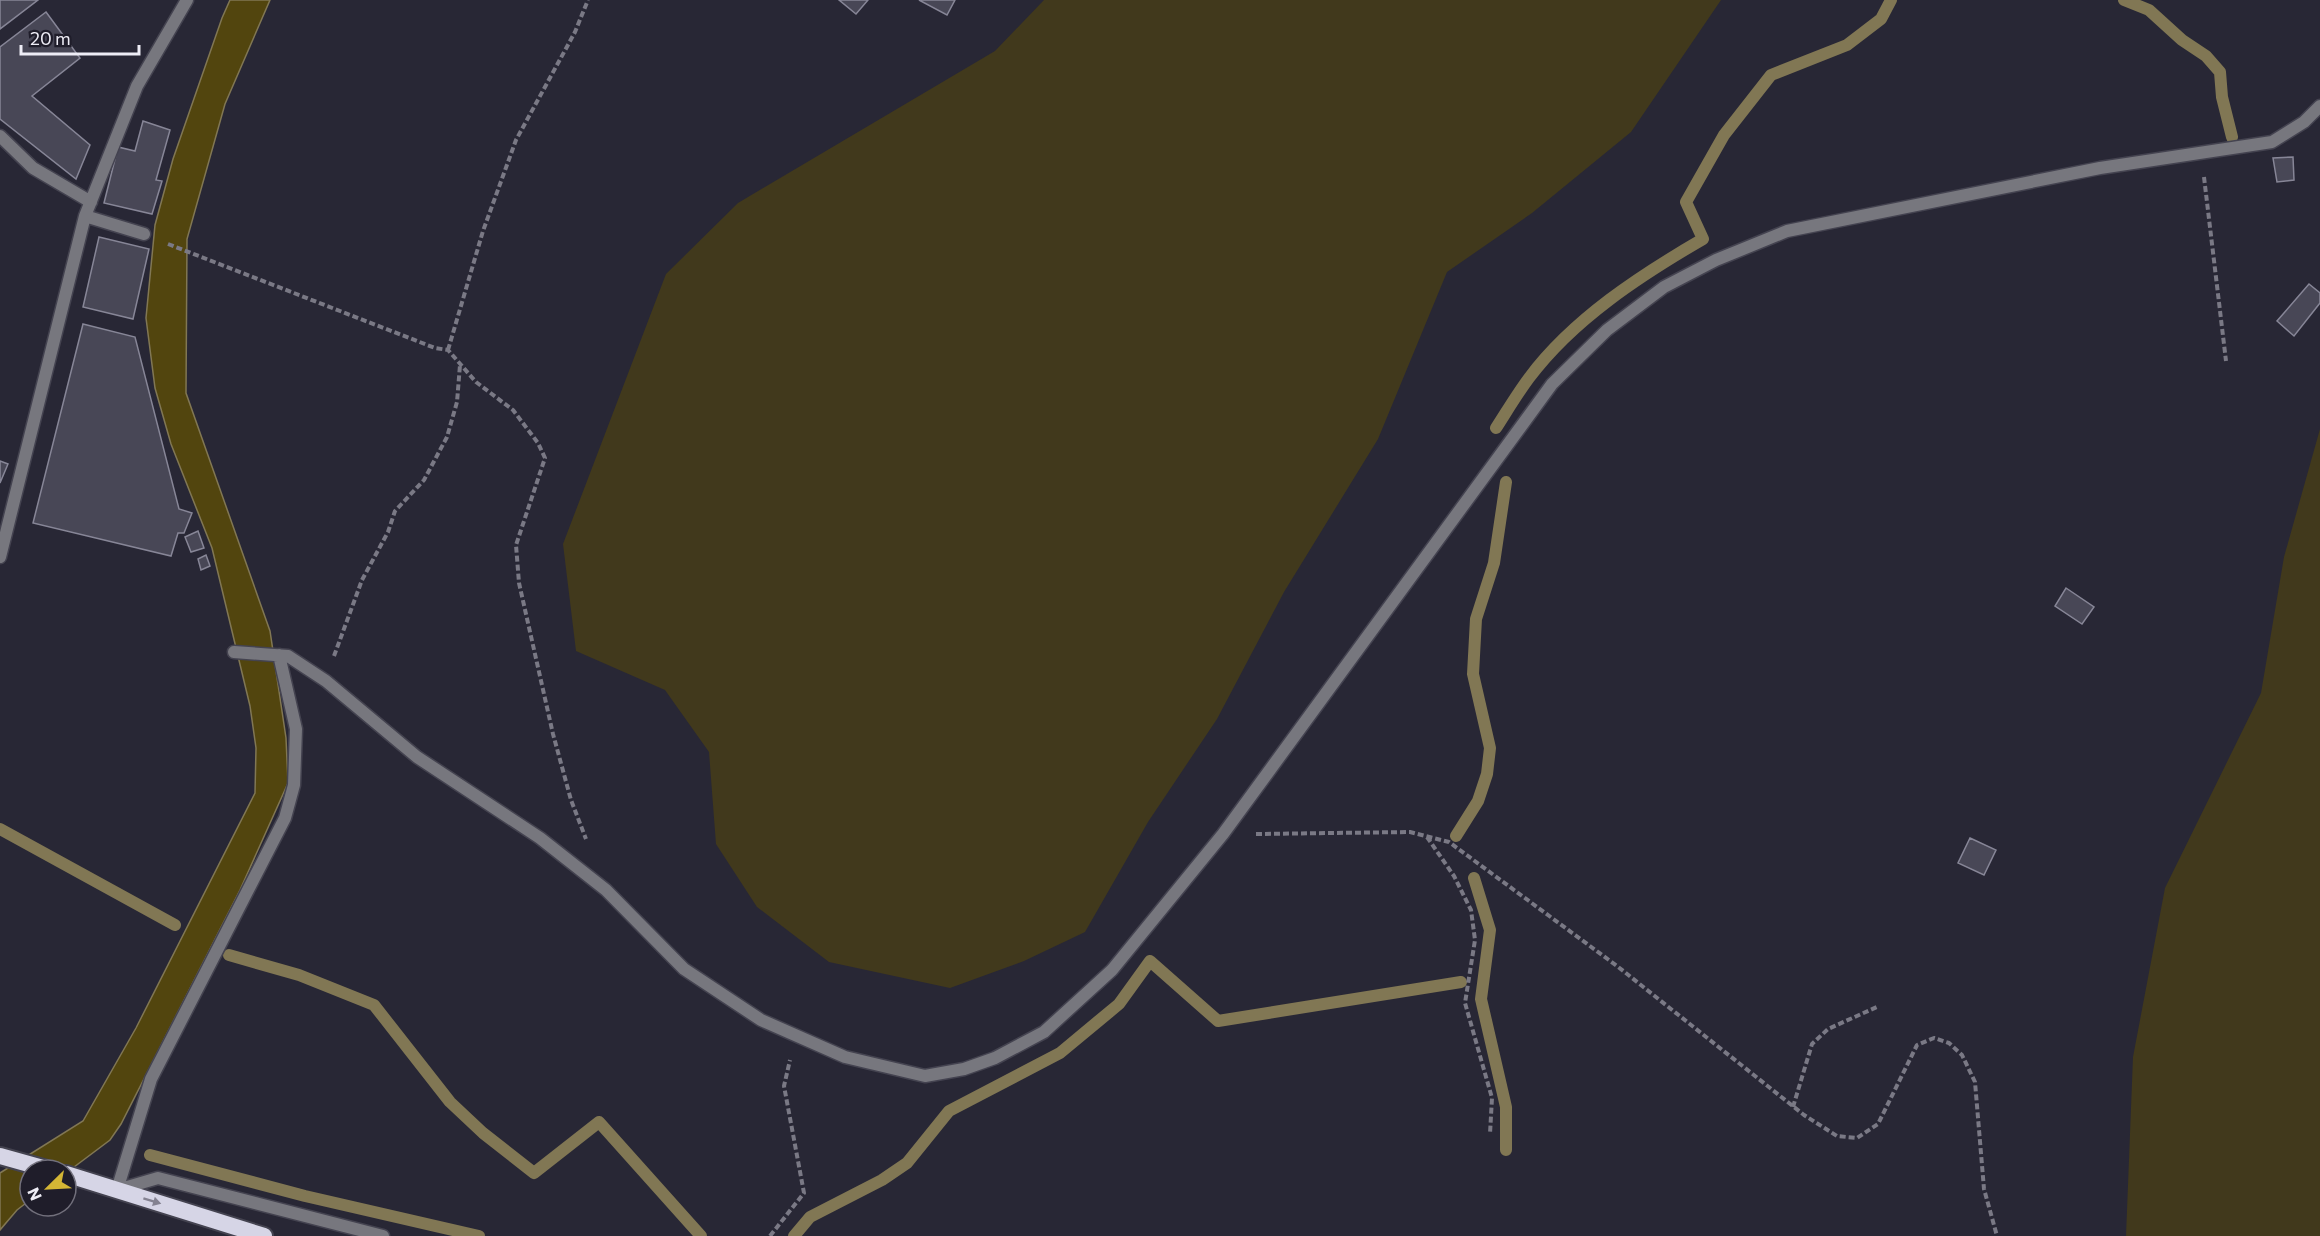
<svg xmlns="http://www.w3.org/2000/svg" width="2320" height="1236" font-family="Commissioner,sans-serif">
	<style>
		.green { fill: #41391c }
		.water { fill: #52450e; stroke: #817754; stroke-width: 1.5 }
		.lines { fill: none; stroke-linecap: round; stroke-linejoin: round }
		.stream { stroke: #817754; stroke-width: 12 }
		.building { fill: #484756; stroke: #878697; stroke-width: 1.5 }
		.minor-casing { stroke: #444350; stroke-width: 15 }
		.trunk-casing { stroke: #444350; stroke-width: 20 }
		.path { stroke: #7a7985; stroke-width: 4; stroke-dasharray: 6 3; stroke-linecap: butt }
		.minor { stroke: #77777e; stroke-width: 12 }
		.trunk { stroke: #d6d5e6; stroke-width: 16 }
		.oneway { fill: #848291 }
	</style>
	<rect width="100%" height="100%" fill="#282735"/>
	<path class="green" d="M1044,0H1721L1631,132L1532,213L1447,272L1378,439L1284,592L1217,719L1148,822L1085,932L1024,961L950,988L829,962L757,907L716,844L709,752L665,690L576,651L563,544L666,274L738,203L995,51Z
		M2320,429V1236H2126L2133,1057L2165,888L2261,693L2284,557Z"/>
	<path class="water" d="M230,0H270L225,104L187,239L186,393L270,631L286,738L288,783L240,890L121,1124L110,1140L66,1173V1170H30V1200L17,1210L0,1230V1173L83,1121L136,1028L255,793L256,748L250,706L212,548L171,444L155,388L146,318L155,225L173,159L222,18Z"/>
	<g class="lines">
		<path class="stream" d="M2124,0L2149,10L2182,40L2206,56L2220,72L2222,97L2232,137
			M1496,428C1507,411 1517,394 1529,378C1573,319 1641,275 1703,239L1686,202L1724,135L1771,75L1847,45L1881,19L1891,0
			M0,829L175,925
			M1456,836L1478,801L1487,774L1490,748L1473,674L1476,619L1494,563L1506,482
			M1474,878L1490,930L1481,999L1506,1107V1150
			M229,955L299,975L374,1005L450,1102L483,1133L534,1173L599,1122L701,1236
			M150,1155L305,1196L479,1236
			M794,1236L810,1217L882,1180L907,1163L949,1111L1060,1053L1119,1004L1150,961L1218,1021L1461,982"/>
	</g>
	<path class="building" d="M0,0H38L0,29Z
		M839,0H868L856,14Z
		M919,0H955L947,15Z
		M46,12L80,58L32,96L90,145L76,179L0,119V47Z
		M143,121L170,130L156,180L162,181L152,214L104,203L118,147L135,151Z
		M2293,157L2294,180L2277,182L2273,158Z
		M99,237L149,249L133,319L83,307Z
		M2309,284L2320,293V303L2294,336L2277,321Z
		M83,324L135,337L179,509L192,513L184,533H178L171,556L33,523Z
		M0,461L8,464L0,483Z
		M198,531L204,548L191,552L185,537Z
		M206,555L210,566L201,570L198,559Z
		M2066,588L2094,607L2082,624L2055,606Z
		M1970,838L1996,850L1984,875L1958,863Z"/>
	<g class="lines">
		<defs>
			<path id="minor" d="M0,136L33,168L91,202
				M85,216L144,234
				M0,557L85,216L137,86L187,0
				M234,652L288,656L326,681L417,757L540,838L606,890L684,969L761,1020L845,1057L925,1076L964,1069L995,1058L1044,1032L1112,970L1223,834L1552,384L1607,330L1664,287L1716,260L1787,231L2100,168L2272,142L2304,122L2320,106
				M117,1190L151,1079L285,818L294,785L296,729L279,655
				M117,1190L158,1178L383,1236"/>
			<path id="trunk" d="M0,1156L50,1170
				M66,1174L264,1236"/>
		</defs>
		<use href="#minor" class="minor-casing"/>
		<use href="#trunk" class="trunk-casing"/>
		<path class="path" d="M2204,177L2226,361
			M168,244L435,348L448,350L476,382L513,410L538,443L545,458L516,545L519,583L553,734L571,800L586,839
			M448,350L483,231L516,140L575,32L588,0
			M334,656L362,580L388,532L395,511L424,480L447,437L457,402L460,365
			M1256,834L1410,832L1449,842L1617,966L1804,1115L1837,1136L1857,1138L1878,1124L1917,1045L1934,1038L1949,1043L1962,1055L1975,1082L1984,1189L1997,1236
			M1427,837L1454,876L1471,910L1475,940L1465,1003L1492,1098L1490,1134
			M1793,1107L1812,1044L1828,1029L1879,1006
			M770,1236L804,1193L784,1086L790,1060"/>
		<use href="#minor" class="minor"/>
		<use href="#trunk" class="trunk"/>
	</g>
	<defs><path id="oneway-solid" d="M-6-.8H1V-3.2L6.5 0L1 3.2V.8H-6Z" transform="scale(1.5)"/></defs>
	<use class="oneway" href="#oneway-solid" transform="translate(152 1201) rotate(17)"/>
	<g transform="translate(48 1188) rotate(246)"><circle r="28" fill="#1f1d2a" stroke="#72707c" stroke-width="1.5"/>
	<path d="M0-4.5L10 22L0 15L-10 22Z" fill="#d4b635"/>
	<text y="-9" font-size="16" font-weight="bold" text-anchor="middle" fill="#eeedf6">N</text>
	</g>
	<path d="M21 45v9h118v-9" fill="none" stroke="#eeedf6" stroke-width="3"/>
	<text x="30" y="45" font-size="18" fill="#eeedf6" stroke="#1f1d2a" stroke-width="4.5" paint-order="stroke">20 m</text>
</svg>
